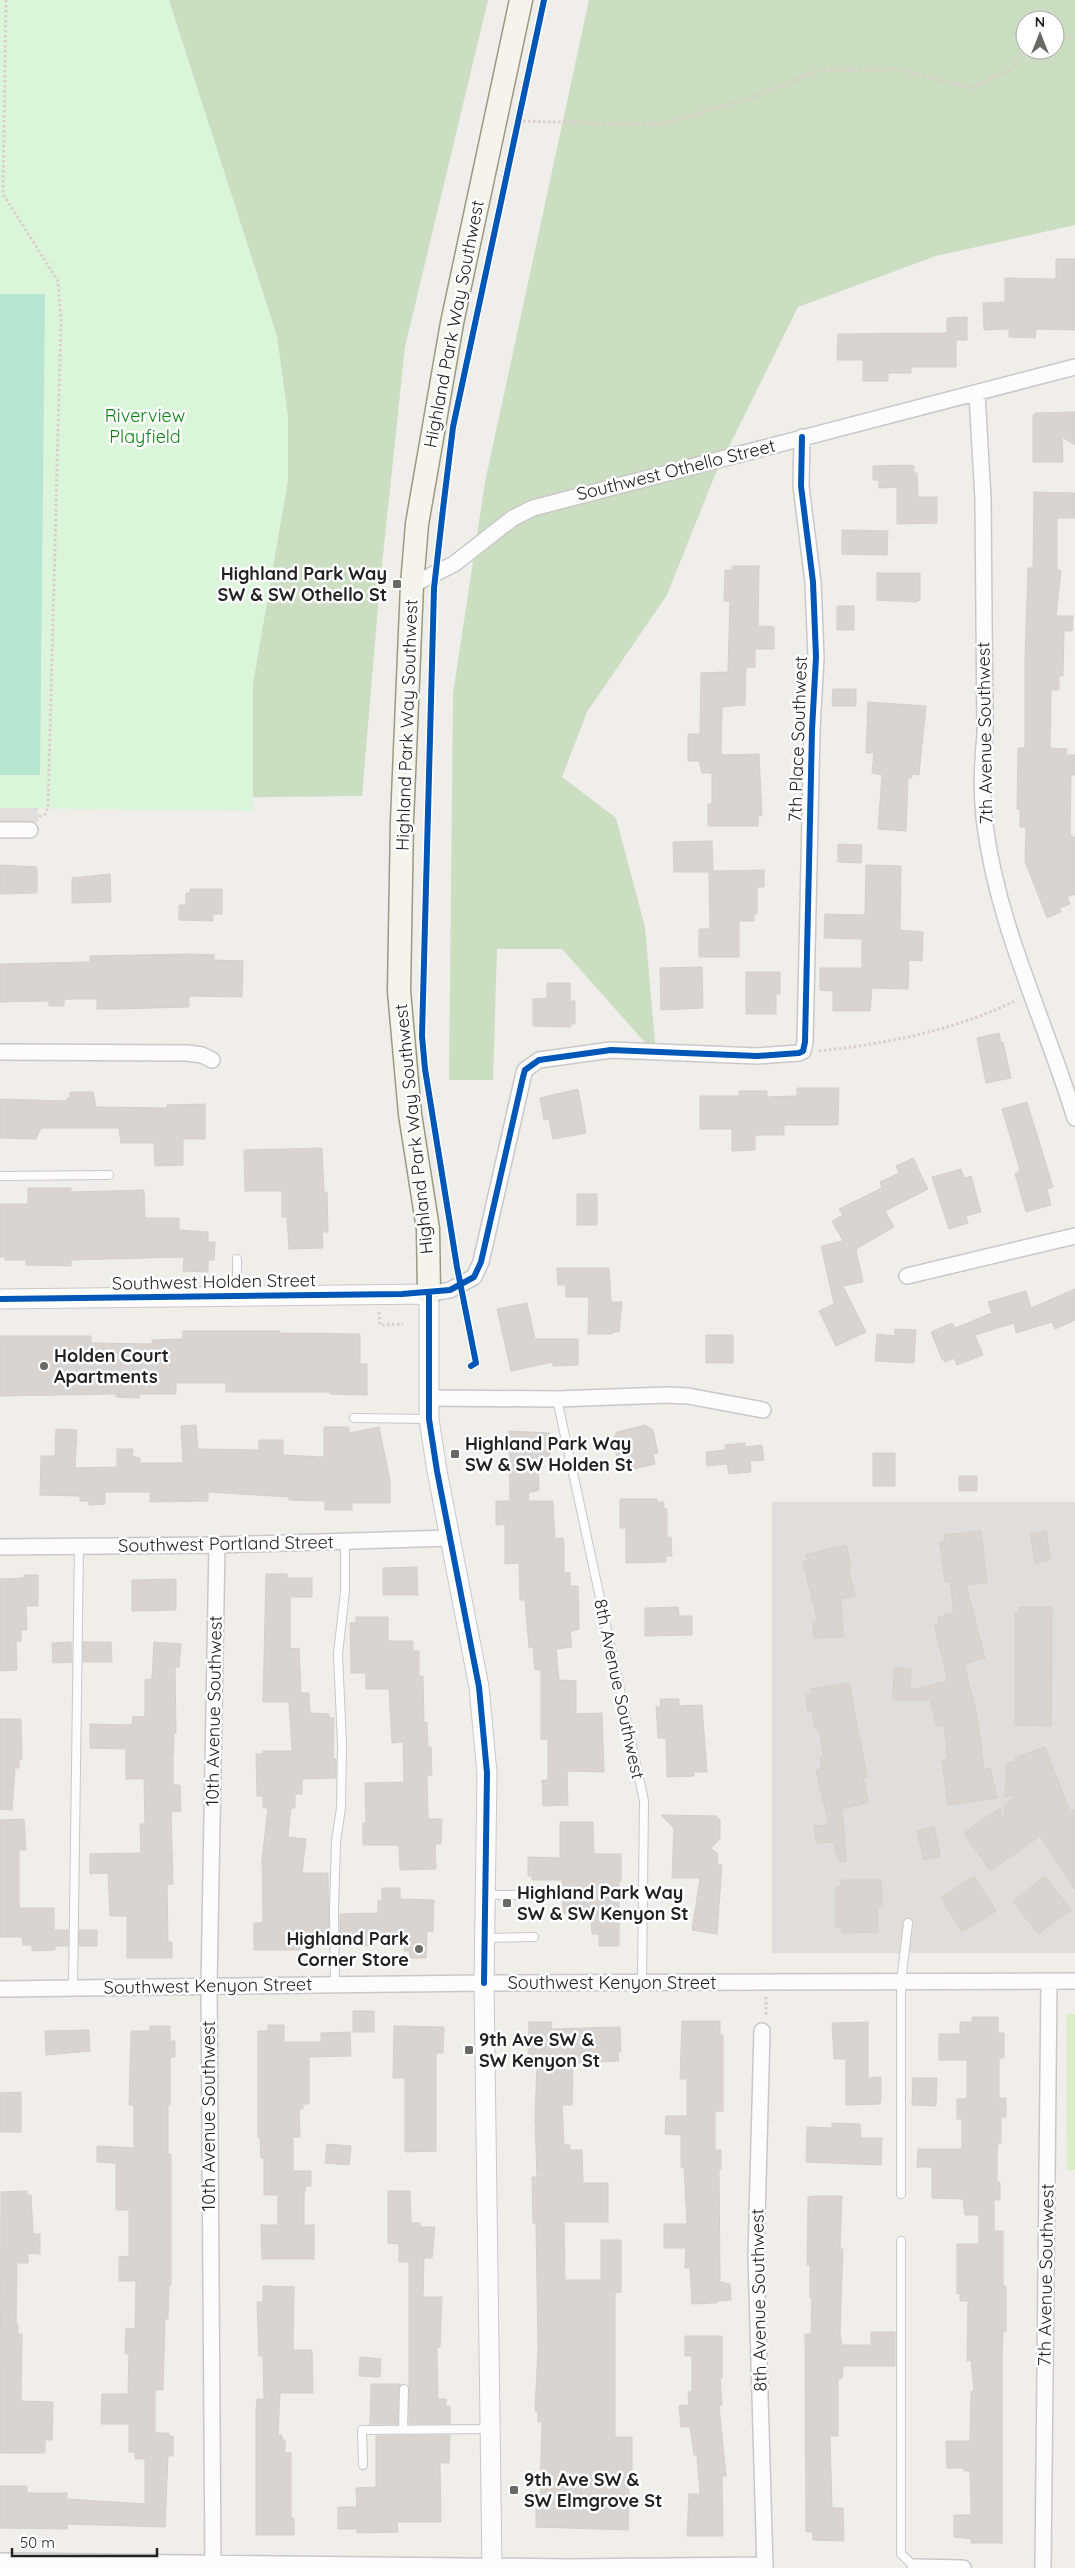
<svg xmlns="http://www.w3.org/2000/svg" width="1075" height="2568" font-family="Quicksand,sans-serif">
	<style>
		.residential { fill: #dfdedc }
		.grass { fill: #ddeccb }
		.forest { fill: #cbdec1; fill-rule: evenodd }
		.park { fill: #daf5da }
		.pitch { fill: #b7e6d2 }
		.parking { fill: #e0dfde }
		.building { fill: #d7d4d2; stroke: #d3d0cc }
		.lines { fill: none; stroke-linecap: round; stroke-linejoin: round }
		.service-casing { stroke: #c9c8c7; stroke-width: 10 }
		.minor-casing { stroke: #c9c8c7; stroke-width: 18 }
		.tertiary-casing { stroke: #c9c8c7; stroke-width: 21 }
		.secondary-casing { stroke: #999a82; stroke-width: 25 }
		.path { stroke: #dccecd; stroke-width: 3; stroke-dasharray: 2.5 2.5; stroke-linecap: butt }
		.service { stroke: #fdfcfc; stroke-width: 8 }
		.minor { stroke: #fdfcfc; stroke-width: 15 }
		.tertiary { stroke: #fdfcfc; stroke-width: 19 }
		.secondary { stroke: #f4f4ed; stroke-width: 22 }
		.cycleway-casing { stroke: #fff; stroke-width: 9 }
		.cycleway { stroke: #0057b8; stroke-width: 6 }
		.poi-dot { fill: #6a6968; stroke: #fff; stroke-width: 2 }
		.labels { text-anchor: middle; stroke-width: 5; stroke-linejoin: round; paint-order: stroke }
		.street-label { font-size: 18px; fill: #222; stroke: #fff }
		.park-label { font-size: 18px; fill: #0c8416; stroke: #fff }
		.poi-label { font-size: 18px; font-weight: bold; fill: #222; stroke: #fff; text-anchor: start }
	</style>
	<rect width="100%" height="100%" fill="#f0eeeb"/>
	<path class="residential" d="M772,1502H1075V1953H772Z"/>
	<path class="grass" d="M1066,2014H1075V2170L1067,2171Z"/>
	<path class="forest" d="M36,0H488L405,347L380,584L362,796L89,799Z
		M589,0H1075V225L936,256L798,307L715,475L667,595L587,712L562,777L616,818L645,927L656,1055L562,949H497L493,1080H449L453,694L485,482ZM1025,20H1055V50H1025Z"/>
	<path class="park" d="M0,0H169L277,336L288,416V480L253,684V811L0,808Z"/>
	<path class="pitch" d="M0,294H45L40,775H0Z"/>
	<path class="parking" d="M0,808H38V822H0Z"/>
	<path class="building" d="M1056,259H1075V330L1036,329L1035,338L1009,337V329L984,330L983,303L1005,302V278L1056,279Z
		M967,317V340H956V367H911V373H888V381H863V360H837L838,334L947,333V318Z
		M1075,412V445L1062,437L1063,462H1033V415H1035V413Z
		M907,465L914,466V473H917L918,497H937V523L897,524V487L879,488V480H873V466Z
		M1034,492L1075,493V518H1057V569L1061,571L1056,616H1073L1072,631H1064L1063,676H1059V690H1051L1050,748L1067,749L1066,755H1075V775H1071L1070,834L1075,838V894L1067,897L1070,904L1059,908L1061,912L1047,918L1025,861L1026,827H1020V809H1017L1018,748H1025V658L1028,568H1033Z
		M842,530L888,531L887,555L842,554Z
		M732,566H759L758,626L774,627V649H755V667H746L745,705L722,707L721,755L759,754L762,816H758V826H708V804H712V773H702L699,761H688V734H700L701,673L728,672L730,601H724L725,570H732Z
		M877,573H920V600L916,602L877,600Z
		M837,606H854V630H837Z
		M833,689H856V706H832Z
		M868,702L926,706L919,775L912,774V778H908L906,831L878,829L882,775L872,773L874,753H866Z
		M712,841L713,871L764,870V887H757V914H754V921H739V957H699V929H710L709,872H674L673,842Z
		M838,844L862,845L861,863L838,862Z
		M0,865L37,867V893L0,894Z
		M866,865L901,866L900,930L923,932L922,961L909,960L908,989L872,988L870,1011H833V991L820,990V968H862V939L824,938L825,914L865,915Z
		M110,874L111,902L72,903V878Z
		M190,889H222V914H213V921L179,920V905H186V893H190Z
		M190,954L214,955V960L243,961L242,997L189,996V1007L117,1009H97V999H68L64,1000V1006H49V1001L0,1002V964L90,962V956Z
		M702,967L703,1008L661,1010L660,968Z
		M746,972H780V994H776V1014H746Z
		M547,983H570V1001H575V1024H570L571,1027L533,1026V999L547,998Z
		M999,1033L1001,1043L1003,1042L1011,1078L986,1083L977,1038Z
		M797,1088H839L838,1125H784V1135H755V1150L732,1151V1129H700V1096H739V1091H767V1097L797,1096Z
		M578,1089L586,1133L553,1139L549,1119L544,1120L540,1098Z
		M70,1092H93L96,1107L167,1108V1105L205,1104V1139H183V1165L155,1166L154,1143H121L119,1128H41L36,1139L0,1138V1099L67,1101V1098H70Z
		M1027,1102L1053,1187L1047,1189L1051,1205L1026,1212L1015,1174L1020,1170L1002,1109Z
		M322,1148L324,1192H327L328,1232H322L323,1248L289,1249L287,1217H282V1191H245L244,1150Z
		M913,1158L928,1189L885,1211L894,1227L856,1249L863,1282L843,1286L866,1332L836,1346L819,1311L834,1304L821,1246L843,1241L832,1221L843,1215L839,1209L882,1188L880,1182L899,1173L896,1166Z
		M961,1169L964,1178L971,1176L981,1212L966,1216L968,1223L949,1229L932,1177Z
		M28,1188H71V1192L144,1190L145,1218H179V1230L208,1232V1242H215L214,1260H208V1272L183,1271L184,1257L71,1260V1266L26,1265V1260H5V1257H0V1204H28Z
		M577,1194H597V1225H577Z
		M557,1268H609L611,1302H622L619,1332H613L612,1334H588L589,1297H566V1285H558Z
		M1075,1289V1320L1055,1329L1052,1322L1016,1333L1014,1323L975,1335L983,1355L957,1365L954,1358L945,1362L942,1359L931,1332L952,1323L955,1328L992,1313L988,1302L1026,1291L1031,1308Z
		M527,1303L535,1339H578V1365L553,1366V1362L511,1371L497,1309Z
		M895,1329L916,1330L914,1363L875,1361L877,1334L895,1336Z
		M183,1331H280V1333L360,1334V1364H367V1395L330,1394V1392H226V1383H176V1394H140L139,1398L116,1397V1394L0,1396V1336H91V1343L152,1344V1340L183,1339Z
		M706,1335H733V1363H706Z
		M196,1425L198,1449L259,1450V1440H283V1455L324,1457V1427H349V1433L379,1427L390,1480V1503H352V1510H325V1501L289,1500V1497L208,1492V1501L150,1502V1492H105V1504L89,1505V1501H80V1496L40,1495L41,1456H55L56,1429L77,1430L75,1468L117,1467V1449H133L132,1456L140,1458V1463H183L181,1426Z
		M645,1425L653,1430L658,1453L653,1454L655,1464L625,1471L622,1457L617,1458L613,1439L617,1432Z
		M509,1431L550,1433V1456L538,1457L539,1490L528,1493L529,1501H553L555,1539L563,1538L564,1544V1573H570V1586H578L579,1629L570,1632L572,1647L556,1649L559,1680L576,1681V1714L602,1713L604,1772L567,1771L568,1805L543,1806L542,1780H548V1739H541V1670H535L533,1647L529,1648L525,1600H520L519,1563L505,1564V1524L496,1525V1501H510Z
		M745,1443L746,1447L762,1445L764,1460L750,1461L751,1472L729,1474L727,1464L707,1466L706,1452L726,1450L725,1445Z
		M873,1453H895V1486H873Z
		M959,1476H977V1491H959Z
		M620,1499H657V1502H664V1509H667V1537H671L672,1556H666V1562L626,1563V1528H620Z
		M981,1531L987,1582L966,1585L985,1658L964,1664L977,1716L984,1770L990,1768L997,1798L948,1805L942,1760L948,1759L944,1725L937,1727L930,1700H893L894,1668L911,1669L910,1690L948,1681L934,1624L939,1623L938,1617L954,1613L950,1581L945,1582L940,1542L945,1541L944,1535Z
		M1046,1531L1051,1560L1035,1563L1030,1534Z
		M846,1545L851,1566H848L855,1596L841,1599L843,1637L814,1638L813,1622H818L803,1562L808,1560L806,1555Z
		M417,1567L418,1595H383V1568Z
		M266,1574H287V1578H312V1597H290V1649L299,1648L301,1693H309L310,1713L329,1714V1718H334L333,1759H336V1778L302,1779V1794H295V1808H291L288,1837L306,1839L302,1873H328L329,1945H300V1950H254V1923H263L262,1860L268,1808H263V1796H257L256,1754H263V1751H292L289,1702H263Z
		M24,1575H38V1606H26L27,1630H21V1641H16L17,1670L0,1671V1579L24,1578Z
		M176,1579V1610L132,1611V1580Z
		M678,1607L679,1616H692V1635L645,1636V1608Z
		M1019,1607H1052L1051,1726L1015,1725V1612H1019Z
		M356,1617H388V1641H413V1651H419V1676H423L424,1723L427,1722L428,1747H431L432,1775H427L428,1819H442L441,1844H435L436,1869L400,1870L399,1845H363V1823H366L365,1783L404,1782L403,1742L392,1743L389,1689H366V1673H351L350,1623H356Z
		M71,1642L72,1662L53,1663L52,1643Z
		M83,1642H111L112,1662H83Z
		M154,1642L181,1644L179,1667H175L176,1733H174L173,1759V1785H180L181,1811L171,1812L173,1884H167L168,1942H172V1958H127V1916H110L108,1873L90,1874V1854L141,1853L140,1824H145L144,1779H126V1749L90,1748V1724L128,1725L132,1724L133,1716L145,1717V1680L152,1679Z
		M849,1683L867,1777L863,1778L869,1802L842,1809L846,1861L839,1862L833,1842L816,1843L814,1826L829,1825L816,1770L822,1768L820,1758L824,1757L819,1728L815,1729L812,1711H808L806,1695L812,1694L811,1689Z
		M660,1699H679V1706L702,1705L707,1772H693L694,1776L667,1777L666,1738H658L656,1707H661Z
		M0,1719H21L22,1759H19V1768H15L12,1810L0,1809Z
		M1045,1747L1070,1812L1075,1809V1890L1040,1836L990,1871L964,1833L1000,1808L1004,1826L1005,1804L1018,1795L1005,1797L1007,1763L1015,1762V1758Z
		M661,1815L717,1816V1819H720V1839L711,1848L718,1854L717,1865H722L717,1934L692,1930L700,1878H672L674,1828Z
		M24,1819L26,1850H19V1908H54V1930H68V1946H55V1950L32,1951V1945H23L22,1937H0V1820Z
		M560,1822H593L594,1854H621V1881H619V1946H599V1934H592L591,1920H572V1913H563L562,1880H532V1876H528V1857L560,1858Z
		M934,1827L940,1856L924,1860L917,1831Z
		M974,1876L996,1911L962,1932L941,1898Z
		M1045,1876L1071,1910L1038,1934L1013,1901Z
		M841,1880H881L882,1906H877L878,1932L842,1933V1927H836V1887H841Z
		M382,1888H400V1899L434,1900L433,1932L427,1931L426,1958H409L410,1951H404L405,1939H372V1946L340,1945V1914L378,1913V1901H382Z
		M79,1930H97V1946H79Z
		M353,2011H374V2032H353Z
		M972,2017H998V2033H1004V2058H999V2098H1006V2117H1001V2143H998L997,2152V2182H1000V2200H994V2231H1003V2286H1006V2331H1003L1002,2357V2543H971V2539L954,2537V2515H971L970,2471H964V2468H947L946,2441H970L971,2391H974L971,2360L967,2361L968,2301H960V2293L957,2294V2244H979V2215H965L963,2199L932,2198V2167H917L918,2149H962V2119H957V2099H967V2060H939V2034H960V2022H972Z
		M682,2021H720V2035H723V2111H715V2150H721V2169H719L720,2282L730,2284L731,2300L717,2301V2303L692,2304L690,2268H685L686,2248H664V2224H687L684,2167H681V2135L665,2134L666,2116H687V2079H680Z
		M529,2022H552L551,2029L620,2027L621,2052H618L619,2061L573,2063L572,2105H562L564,2145H570V2150H582L583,2183H608V2222H564L565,2280H601V2240H621V2292L615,2293V2437H632V2478H629L628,2530L536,2527V2499H540L542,2422H538V2411H535L538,2349L536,2223H533L532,2177H537L535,2120L537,2060H528Z
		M868,2022V2078L881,2077V2099L880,2104L846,2105V2059H834L832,2023Z
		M268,2025H284V2042H321V2033L350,2032L351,2056L309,2057V2104H303V2109H299L300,2137H293V2171H311V2186H306L304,2195V2225H314V2259H262L261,2225H278V2195H264V2158H261L260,2137H258V2031H268Z
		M150,2026H170V2041H175V2057H170V2105H168V2154H171V2285L169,2286L168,2319H165L163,2390H155V2433H169V2436H173V2456H168L165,2527L67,2524V2529L0,2528V2486H27V2493H67V2499L145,2504V2459H135V2452H129V2424H101L102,2394H128L129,2354H125L126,2328L135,2329L136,2281H119V2257L129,2256V2210H116V2163L97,2162V2146L134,2148V2105H129L131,2031H150Z
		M394,2026L444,2027L443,2053H436V2151L405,2152V2078H393Z
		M89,2030L90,2051L46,2055L45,2031Z
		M913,2078H937L936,2106L912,2105Z
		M21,2092V2132H0V2093Z
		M832,2123L860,2124L861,2138H882L881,2165L806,2162L807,2127L832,2128Z
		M327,2144L351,2146L349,2165L325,2163Z
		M27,2191V2195H31L33,2234H40V2254L28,2253V2263H17L16,2324H18V2334H22L21,2401L53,2402L52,2440H45V2453H0L1,2192Z
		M388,2191H410L411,2223H420V2227H435L432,2258H424L423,2297H442L440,2347H437L438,2399H446V2407L450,2406V2424H409V2262H399V2244L388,2243Z
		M815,2196H842L840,2249H843L840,2335L842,2345H871V2332H895V2366H843L842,2378L838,2379V2436H830L832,2508H843L844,2541L813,2540V2532H806L805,2334H811L812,2298H810V2265H807L808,2205V2197Z
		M263,2286L294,2287L293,2350H312L313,2393H280L278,2435H282V2440H285V2453H291V2518H294V2535H256V2409L257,2399H264L263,2356H259L257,2302H263Z
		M685,2336H722V2378H720L722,2405L719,2406L726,2476H722L723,2536H687L689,2494H700L697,2455H694L690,2427H681L679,2406L689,2405L688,2392H692V2356H685Z
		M360,2357L381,2359L380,2377L359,2376Z
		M371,2384H401L398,2389V2424H370Z
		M450,2435L449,2463H440L441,2522H397L398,2532L357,2533V2529H338V2507H357L356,2488L376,2487V2436Z"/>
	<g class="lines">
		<defs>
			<path id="service" d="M0,1176L109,1175
				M237,1259V1295
				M557,1399L644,1801L642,1982
				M354,1418L429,1419
				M486,1895H534
				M485,1938L534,1937
				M335,1985L334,1910L336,1841L341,1808L342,1744L338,1654L345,1591V1542
				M73,1988L79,1547
				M901,2194V1982L908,1923
				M901,2241V2554L915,2567
				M403,2429L404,2389
				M363,2465L362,2430L490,2429"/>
			<path id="minor" d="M977,394L983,499L985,735C982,764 981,796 985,825C998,927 1045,1020 1075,1118
				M412,585L454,564L513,518L533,508L1075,367
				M0,830H30
				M0,1052L187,1053L202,1055L212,1060
				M907,1276L1075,1236
				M429,1294L450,1290L474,1277L481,1262L523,1077L525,1070L539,1060L611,1050L757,1056L799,1053L803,1051L805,1042L812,730L816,657L813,582L801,486L802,437
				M429,1398L557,1399L667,1395L688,1396L763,1410
				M0,1547L217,1545L451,1538
				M0,1989L484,1983L1075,1981
				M762,2031L756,2256L765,2568
				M0,2561L568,2567L765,2565
				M915,2567L963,2568
				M213,2568L209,1986L217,1545
				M1043,2568L1049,1982"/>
			<path id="tertiary" d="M0,1299L429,1294V1419L437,1471L479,1687L487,1773L484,1983L492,2568"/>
			<path id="secondary" d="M429,1294L428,1229L410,1114L399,991L402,821L412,585L417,524L452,323L521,0"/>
		</defs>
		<use href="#service" class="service-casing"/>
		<use href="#minor" class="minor-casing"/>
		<use href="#tertiary" class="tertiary-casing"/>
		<use href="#secondary" class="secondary-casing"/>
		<path class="path" d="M6,0L3,194L58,281L61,319L48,808L45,814L38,817
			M1055,37L1075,38
			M518,121L658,125L748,99L821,70L898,69L971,88L1011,70L1025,48
			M819,1051C886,1044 956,1030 1017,1000
			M379,1312L380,1325L403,1324
			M766,1997V2016"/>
		<use href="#service" class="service"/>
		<use href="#minor" class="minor"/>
		<use href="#tertiary" class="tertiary"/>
		<use href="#secondary" class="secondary"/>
		<defs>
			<path id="cycleway" d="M429,1294V1419L437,1471L479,1687L487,1773L484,1983
				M0,1299L402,1294L450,1290L474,1277L481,1262L523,1077L525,1070L539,1060L611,1050L757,1056L799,1053L803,1051L805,1042L812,730L816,657L813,582L801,486L802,437
				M471,1366L476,1363L457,1267L425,1069L422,1036L434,588L443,509L453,427L544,0"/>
		</defs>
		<use href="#cycleway" class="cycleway-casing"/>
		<use href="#cycleway" class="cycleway"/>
	</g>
	<g class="poi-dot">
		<rect x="392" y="579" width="10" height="10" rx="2.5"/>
		<circle cx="44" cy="1366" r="5"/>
		<rect x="450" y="1449" width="10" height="10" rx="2.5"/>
		<rect x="502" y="1898" width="10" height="10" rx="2.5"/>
		<circle cx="419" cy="1949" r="5"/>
		<rect x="464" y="2045" width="10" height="10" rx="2.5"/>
		<rect x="509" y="2485" width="10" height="10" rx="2.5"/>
	</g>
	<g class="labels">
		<g class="street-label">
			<text transform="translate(454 324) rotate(-79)" y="6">Highland Park Way Southwest</text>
			<text transform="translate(676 470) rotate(-14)" y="6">Southwest Othello Street</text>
			<text transform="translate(407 725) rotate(-88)" y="6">Highland Park Way Southwest</text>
			<text transform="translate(985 733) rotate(-91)" y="6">7th Avenue Southwest</text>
			<text transform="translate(798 739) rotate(-88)" y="6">7th Place Southwest</text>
			<text transform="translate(414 1129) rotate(-96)" y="6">Highland Park Way Southwest</text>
			<text transform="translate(214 1282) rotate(-1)" y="6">Southwest Holden Street</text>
			<text transform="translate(226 1544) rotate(-1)" y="6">Southwest Portland Street</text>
			<text transform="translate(619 1689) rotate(78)" y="6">8th Avenue Southwest</text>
			<text transform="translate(214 1711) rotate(-89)" y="6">10th Avenue Southwest</text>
			<text x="612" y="1989">Southwest Kenyon Street</text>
			<text transform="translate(208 1986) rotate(-1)" y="6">Southwest Kenyon Street</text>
			<text transform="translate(209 2116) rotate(-90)" y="6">10th Avenue Southwest</text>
			<text transform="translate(1046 2275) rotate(-89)" y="6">7th Avenue Southwest</text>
			<text transform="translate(759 2300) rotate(-91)" y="6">8th Avenue Southwest</text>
		</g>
		<g class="park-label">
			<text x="145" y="422">Riverview<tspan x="145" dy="21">Playfield</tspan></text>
		</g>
		<g class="poi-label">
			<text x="387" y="580" text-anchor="end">Highland Park Way<tspan x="387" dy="21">SW &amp; SW Othello St</tspan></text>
			<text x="54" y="1362">Holden Court<tspan x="54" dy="21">Apartments</tspan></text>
			<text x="465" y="1450">Highland Park Way<tspan x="465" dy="21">SW &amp; SW Holden St</tspan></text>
			<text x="517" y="1899">Highland Park Way<tspan x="517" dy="21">SW &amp; SW Kenyon St</tspan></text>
			<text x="409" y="1945" text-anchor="end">Highland Park<tspan x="409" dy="21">Corner Store</tspan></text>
			<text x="479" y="2046">9th Ave SW &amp;<tspan x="479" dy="21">SW Kenyon St</tspan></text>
			<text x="524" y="2486">9th Ave SW &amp;<tspan x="524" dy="21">SW Elmgrove St</tspan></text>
		</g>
	</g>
	<g transform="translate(1040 35)"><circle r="24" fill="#ffffff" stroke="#a7a7a7"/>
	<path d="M0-4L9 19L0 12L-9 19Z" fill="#6a6968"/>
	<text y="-8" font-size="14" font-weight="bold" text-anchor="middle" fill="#222222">N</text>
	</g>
	<path d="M12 2548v8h145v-8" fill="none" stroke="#222222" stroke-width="2.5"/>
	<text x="20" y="2548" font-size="15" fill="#222222" stroke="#ffffff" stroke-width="4" paint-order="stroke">50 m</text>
</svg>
